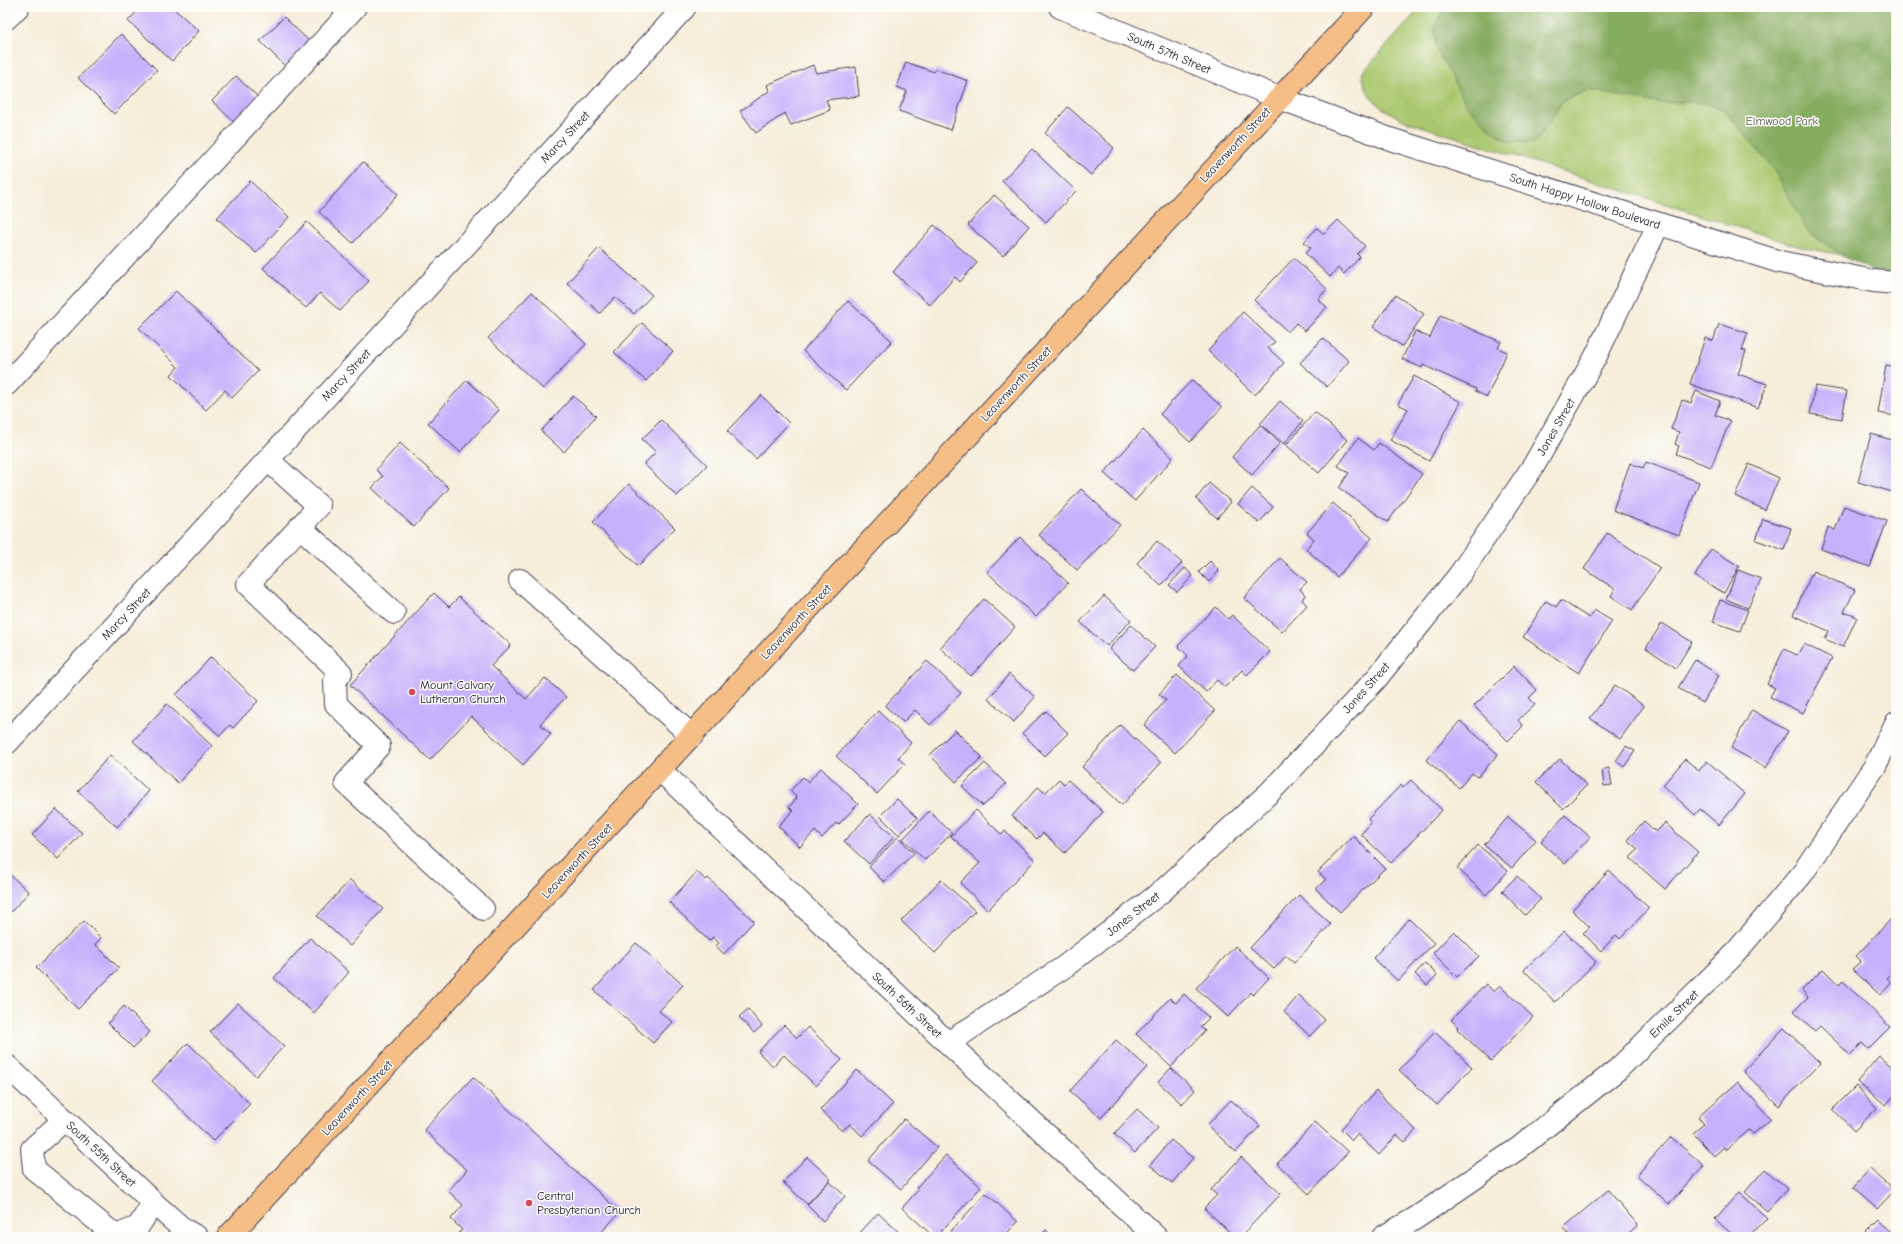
<svg xmlns="http://www.w3.org/2000/svg" width="1903" height="1244" font-family="'Comic Neue',sans-serif">
	<style>
		.green { fill: #a9c76e; stroke: #667454 }
		.forest { fill: #86ac61; stroke: #54674e }
		.building { fill: #c7b0fc }
		.lines { fill: none; stroke-linecap: round; stroke-linejoin: round }
		.minor-casing { stroke: #424053; stroke-width: 24 }
		.major-casing { stroke: #424053; stroke-width: 24 }
		.minor { stroke: #fff; stroke-width: 22 }
		.major { stroke: #f6be87; stroke-width: 22 }
		.poi-dot { fill: #d1495b; stroke: #fdfcf7; stroke-width: 1.5 }
		.labels { text-anchor: middle; stroke-width: 3; stroke-linejoin: round; paint-order: stroke }
		.street-label { font-size: 12px; fill: #22223b; stroke: #fdfcf7 }
		.park-label { font-size: 12px; fill: #515c4d; stroke: #fdfcf7 }
		.poi-label { font-size: 12px; fill: #22223b; stroke: #fdfcf7; text-anchor: start }
	</style>
	<rect width="100%" height="100%" fill="#fdfcf7"/>
	<filter id="ink" filterUnits="userSpaceOnUse"><feTurbulence type="fractalNoise" baseFrequency=".025" numOctaves="2"/><feDisplacementMap in="SourceGraphic" scale="8" xChannelSelector="R" yChannelSelector="G"/><feConvolveMatrix kernelMatrix="1 2 1 2 8 2 1 2 1" color-interpolation-filters="sRGB"/></filter>
	<filter id="wash" filterUnits="userSpaceOnUse"><feTurbulence type="fractalNoise" baseFrequency=".012" numOctaves="4" result="noise"/><feDisplacementMap in="SourceGraphic" scale="16" xChannelSelector="R" yChannelSelector="G"/><feGaussianBlur stdDeviation="0.9" result="paint"/><feColorMatrix in="noise" values="0 0 0 0 0 0 0 0 0 0 0 0 0 0 0 0 0 1.4 0 .05"/><feComposite in="paint" operator="in"/></filter>
	<g filter="url(#wash)">
		<rect width="100%" height="100%" fill="#f7edda"/>
		<path class="green" d="M1421,7H1896L1884,263L1800,247L1405,121C1380,107 1367,103 1362,73Z"/>
		<path class="forest" d="M1443,7H1896V275L1883,276L1844,257L1808,232L1772,167L1723,108L1695,102L1657,103L1588,90L1562,102L1536,143L1509,142L1490,129L1467,106L1436,48L1435,28Z"/>
		<g id="blocks">
			<path class="building" d="M141,7H172L199,31L172,61L128,21Z
				M284,17L311,43L287,68L260,41Z
				M121,34L157,70L114,114L78,78Z
				M906,62L934,72L936,69L968,81L951,130L899,111L907,91L897,87Z
				M813,65L816,73L856,67L859,96L826,100L830,110L791,125L785,113L756,133L740,111L769,91L767,85Z
				M236,76L259,98L235,123L212,101Z
				M1068,107L1114,148L1091,175L1045,133Z
				M1032,149L1076,191L1046,222L1002,181Z
				M363,162L398,194L353,243L319,212Z
				M250,181L289,217L256,253L217,218Z
				M994,195L1029,226L1003,256L968,225Z
				M1338,220L1365,246L1357,254L1360,257L1344,274L1338,268L1330,277L1305,253L1311,248L1304,242L1317,228L1324,234Z
				M307,222L369,281L340,311L320,293L306,308L263,268Z
				M934,225L977,263L960,282L955,277L930,305L893,272Z
				M599,248L652,295L634,314L615,297L600,313L567,283Z
				M1294,258L1327,289L1318,299L1327,307L1305,331L1296,323L1288,332L1254,300Z
				M176,291L258,371L232,398L225,390L206,410L171,375L178,367L139,328Z
				M532,292L586,344L543,389L488,338Z
				M1395,295L1424,314L1402,346L1373,327Z
				M848,301L892,341L846,390L803,351Z
				M1243,312L1275,342L1268,348L1284,363L1255,395L1208,351Z
				M1440,315L1501,342L1498,348L1507,352L1487,397L1475,391L1476,389L1423,365L1422,368L1402,359L1415,331L1430,338Z
				M642,323L673,351L646,381L614,352Z
				M1719,324L1748,333L1742,350L1746,351L1738,374L1767,384L1758,408L1690,384L1705,338L1713,341Z
				M1323,338L1349,361L1327,387L1300,363Z
				M1886,365L1896,367V416L1878,413Z
				M1414,376L1461,402L1429,461L1390,440L1408,409L1398,404Z
				M467,380L499,410L460,452L428,423Z
				M1192,380L1222,407L1190,442L1160,414Z
				M1815,386L1847,391L1842,419L1810,414Z
				M1696,391L1720,401L1715,415L1730,421L1711,467L1676,454L1679,446L1675,444L1679,432L1671,429L1682,400L1691,403Z
				M761,395L789,423L756,459L727,431Z
				M573,396L596,416L564,452L541,431Z
				M1280,401L1303,421L1284,444L1260,424Z
				M1315,412L1347,440L1319,473L1286,445Z
				M661,420L707,465L677,496L644,464L656,452L642,439Z
				M1260,425L1280,443L1252,475L1232,457Z
				M1143,430L1173,458L1135,501L1104,473Z
				M1871,434L1896,441V493L1858,482Z
				M1358,438L1374,450L1379,443L1422,474L1388,522L1339,488L1349,473L1338,466Z
				M400,443L449,488L414,527L372,488L383,476L376,470Z
				M1646,462L1699,482L1679,535L1613,510L1630,463L1643,468Z
				M1749,464L1779,478L1765,510L1735,496Z
				M1209,483L1231,502L1217,518L1196,499Z
				M629,484L675,528L638,566L593,522Z
				M1252,488L1273,507L1259,523L1238,504Z
				M1081,489L1120,525L1077,570L1039,535Z
				M1333,503L1372,538L1337,577L1306,549L1314,539L1307,533Z
				M1844,506L1887,521L1870,567L1821,549L1828,527L1835,530Z
				M1763,519L1791,528L1784,550L1756,540Z
				M1607,533L1660,568L1632,610L1611,596L1615,589L1584,569Z
				M1020,537L1068,583L1036,617L987,572Z
				M1157,541L1182,563L1161,586L1137,563Z
				M1711,549L1739,566L1724,593L1695,576Z
				M1280,558L1307,582L1300,589L1305,595L1302,600L1307,605L1282,632L1244,598Z
				M1210,561L1219,571L1209,582L1199,572Z
				M1185,568L1193,576L1177,592L1169,585Z
				M1738,570L1761,579L1748,608L1726,599Z
				M1813,571L1855,590L1844,612L1857,617L1843,647L1825,639L1829,631L1793,615Z
				M434,593L449,607L459,597L511,645L491,666L526,699L545,678L566,697L540,724L551,734L523,765L471,716L430,760L350,685Z
				M1104,596L1131,620L1107,646L1080,622Z
				M984,599L1015,627L971,676L940,648Z
				M1561,600L1589,618L1594,610L1612,621L1579,673L1523,637L1546,601L1556,607Z
				M1720,600L1748,610L1740,631L1713,622Z
				M1216,607L1228,619L1232,615L1270,652L1247,675L1242,670L1225,687L1217,680L1206,692L1179,666L1188,656L1178,646Z
				M1662,623L1692,642L1676,668L1646,648Z
				M1131,625L1155,647L1133,670L1109,649Z
				M1804,644L1832,658L1803,713L1770,697L1775,688L1767,684L1784,649L1797,655Z
				M211,657L258,701L233,728L230,725L220,736L176,695Z
				M1695,660L1719,675L1703,703L1678,688Z
				M927,661L961,693L930,725L915,710L903,722L885,706Z
				M1514,666L1537,690L1529,698L1535,704L1518,720L1523,726L1508,741L1474,706Z
				M1009,674L1035,697L1014,722L988,699Z
				M1177,675L1215,711L1175,753L1144,725L1166,700L1159,694Z
				M1615,685L1644,706L1620,739L1590,718Z
				M167,704L212,746L178,783L133,741Z
				M1752,710L1788,731L1766,768L1731,748Z
				M878,711L911,743L898,758L905,764L877,794L836,756Z
				M1046,711L1068,733L1045,756L1022,733Z
				M1460,721L1498,754L1478,777L1472,773L1459,788L1426,760Z
				M1120,725L1161,763L1122,805L1082,767Z
				M955,730L982,757L956,782L930,755Z
				M1626,746L1635,751L1624,767L1616,761Z
				M110,755L149,791L117,827L78,791Z
				M1560,759L1587,785L1563,809L1536,782Z
				M1685,759L1699,771L1707,761L1745,794L1719,825L1700,809L1695,815L1663,785Z
				M985,763L1006,784L983,806L962,786Z
				M821,768L858,804L838,825L836,823L822,838L815,831L800,847L778,826L793,811L789,807L797,798L790,791L803,777L808,782Z
				M1609,768L1612,785L1604,786L1602,770Z
				M1059,779L1064,784L1068,780L1103,812L1065,853L1043,833L1037,839L1012,816L1038,787L1045,793Z
				M1411,780L1442,810L1391,863L1361,834L1371,823L1368,819L1401,785L1403,788Z
				M897,799L917,818L899,835L880,816Z
				M56,809L82,833L58,859L32,835Z
				M976,810L1002,835L1005,831L1035,860L988,910L960,883L980,863L951,836Z
				M929,811L952,833L925,860L903,839Z
				M870,814L894,837L869,864L844,841Z
				M1565,815L1590,837L1565,864L1541,842Z
				M1508,817L1536,840L1512,868L1484,845Z
				M1644,821L1656,832L1665,823L1698,852L1665,889L1630,858L1638,849L1627,840Z
				M1353,836L1385,868L1340,912L1316,889L1326,879L1318,872Z
				M898,837L914,853L884,882L869,867Z
				M1478,845L1508,871L1486,895L1457,868Z
				M1609,871L1649,908L1620,939L1616,935L1601,951L1583,933L1590,927L1572,910Z
				M7,872L29,892L11,912L7,908Z
				M697,872L706,880L708,878L754,921L724,954L716,946L719,943L713,937L709,941L669,902Z
				M1517,876L1541,899L1525,915L1502,891Z
				M350,880L383,909L350,946L317,916Z
				M941,880L975,911L935,953L901,921Z
				M1299,895L1331,924L1294,963L1286,956L1274,969L1250,948Z
				M1893,917L1896,920V969L1887,978L1891,982L1880,995L1852,969L1861,961L1856,956Z
				M1409,919L1434,943L1398,981L1373,958Z
				M84,921L101,938L95,944L119,968L78,1009L36,968Z
				M1454,931L1479,956L1457,977L1433,953Z
				M1564,931L1596,962L1555,1002L1524,970Z
				M310,938L349,972L314,1013L274,978Z
				M636,943L683,985L659,1011L672,1022L653,1043L594,990Z
				M1235,946L1269,978L1253,995L1251,992L1228,1017L1196,988Z
				M1425,963L1437,975L1427,985L1415,974Z
				M1823,969L1839,985L1843,981L1890,1027L1868,1049L1862,1043L1850,1055L1820,1026L1815,1031L1794,1011L1808,997L1802,990Z
				M1486,984L1494,992L1500,986L1533,1017L1491,1061L1457,1029L1459,1027L1451,1020Z
				M1184,994L1209,1018L1200,1027L1205,1031L1171,1067L1136,1034L1170,998L1176,1003Z
				M1299,995L1325,1020L1310,1036L1284,1012Z
				M238,1003L284,1046L256,1076L210,1032Z
				M124,1006L150,1032L133,1048L108,1023Z
				M748,1009L762,1026L754,1033L739,1017Z
				M784,1025L797,1038L808,1027L842,1060L816,1086L784,1055L773,1066L758,1052Z
				M1784,1028L1820,1063L1779,1106L1743,1071Z
				M1435,1032L1472,1067L1437,1105L1399,1070Z
				M1116,1040L1147,1067L1101,1118L1070,1091Z
				M188,1043L250,1104L213,1141L152,1081Z
				M1879,1056L1896,1070V1093L1886,1105L1857,1082Z
				M1171,1068L1195,1090L1182,1104L1158,1082Z
				M857,1070L893,1104L862,1136L850,1124L842,1131L820,1110Z
				M473,1077L620,1212L597,1237H456L462,1230L451,1219L463,1205L448,1191L467,1170L424,1130Z
				M1738,1082L1771,1119L1753,1134L1749,1130L1726,1150L1724,1147L1714,1156L1693,1133L1704,1124L1698,1117Z
				M1856,1086L1877,1108L1854,1131L1833,1109Z
				M1376,1091L1416,1130L1405,1142L1397,1135L1379,1155L1357,1134L1352,1140L1341,1129Z
				M1231,1100L1260,1126L1236,1152L1207,1125Z
				M1137,1109L1158,1128L1135,1153L1114,1134Z
				M904,1119L937,1147L901,1189L868,1161Z
				M1315,1122L1348,1152L1309,1194L1277,1164Z
				M1671,1137L1704,1166L1669,1204L1637,1175Z
				M1171,1140L1193,1158L1172,1183L1150,1165Z
				M946,1155L981,1187L936,1237H934L902,1208L918,1190L916,1188Z
				M807,1157L831,1179L807,1204L783,1182Z
				M1241,1157L1281,1194L1240,1237H1235L1204,1208L1217,1195L1211,1190Z
				M1765,1169L1787,1189L1767,1211L1745,1192Z
				M1870,1169L1894,1190L1877,1208L1853,1187Z
				M829,1181L845,1196L823,1221L807,1205Z
				M1608,1190L1638,1225L1624,1237H1571L1563,1228Z
				M1739,1192L1767,1218L1749,1237H1735L1715,1219Z
				M986,1193L1018,1222L1003,1237H951L948,1234Z
				M878,1213L902,1235L901,1237H856Z
				M1880,1219L1896,1236V1237H1872L1867,1232Z
				M1046,1230L1053,1237H1039Z"/>
		</g>
	</g>
	<g filter="url(#ink)">
		<use href="#blocks" fill-opacity="0" stroke="#424053" stroke-width="1"/>
		<g class="lines">
			<defs>
				<path id="minor" d="M1060,7L1279,98L1390,139L1780,262L1873,281L1896,283
					M7,18L18,7
					M7,384L355,7
					M268,460L319,506L248,584L341,673L335,681L336,704L379,746L346,783L483,909
					M300,527L394,613
					M520,580L692,736
					M7,743L685,7
					M660,770L948,1043L1156,1237
					M948,1043L1064,967L1160,893L1271,791L1376,679L1460,574L1534,465L1596,356L1658,225
					M7,1066L157,1206L183,1229L197,1237
					M64,1120L32,1149L34,1169L116,1236L138,1227L153,1203
					M1383,1237L1416,1218L1519,1148L1618,1069L1731,958L1802,874L1875,766L1896,723"/>
				<path id="major" d="M228,1237L1364,7"/>
			</defs>
			<use href="#minor" class="minor-casing"/>
			<use href="#major" class="major-casing"/>
			<use href="#minor" class="minor"/>
			<use href="#major" class="major"/>
		</g>
	</g>
	<g class="poi-dot">
		<circle cx="412" cy="692" r="4"/>
		<circle cx="529" cy="1203" r="4"/>
	</g>
	<g class="labels">
		<g class="street-label">
			<text transform="translate(1169 53) rotate(23)" y="4">South 57th Street</text>
			<text transform="translate(565 137) rotate(-47)" y="4">Marcy Street</text>
			<text transform="translate(1235 145) rotate(-47)" y="4">Leavenworth Street</text>
			<text transform="translate(1585 201) rotate(18)" y="4">South Happy Hollow Boulevard</text>
			<text transform="translate(346 375) rotate(-47)" y="4">Marcy Street</text>
			<text transform="translate(1016 384) rotate(-47)" y="4">Leavenworth Street</text>
			<text transform="translate(1556 427) rotate(-60)" y="4">Jones Street</text>
			<text transform="translate(126 614) rotate(-47)" y="4">Marcy Street</text>
			<text transform="translate(796 622) rotate(-47)" y="4">Leavenworth Street</text>
			<text transform="translate(1366 688) rotate(-48)" y="4">Jones Street</text>
			<text transform="translate(577 861) rotate(-47)" y="4">Leavenworth Street</text>
			<text transform="translate(1133 914) rotate(-38)" y="4">Jones Street</text>
			<text transform="translate(907 1005) rotate(43)" y="4">South 56th Street</text>
			<text transform="translate(1674 1014) rotate(-44)" y="4">Emile Street</text>
			<text transform="translate(357 1098) rotate(-47)" y="4">Leavenworth Street</text>
			<text transform="translate(101 1154) rotate(43)" y="4">South 55th Street</text>
		</g>
		<g class="park-label">
			<text x="1782" y="125">Elmwood Park</text>
		</g>
		<g class="poi-label">
			<text x="420" y="689">Mount Calvary<tspan x="420" dy="14">Lutheran Church</tspan></text>
			<text x="537" y="1200">Central<tspan x="537" dy="14">Presbyterian Church</tspan></text>
		</g>
	</g>
	<rect width="1903" height="1244" fill="none" stroke="#fdfcf7" stroke-width="24"/>
</svg>
